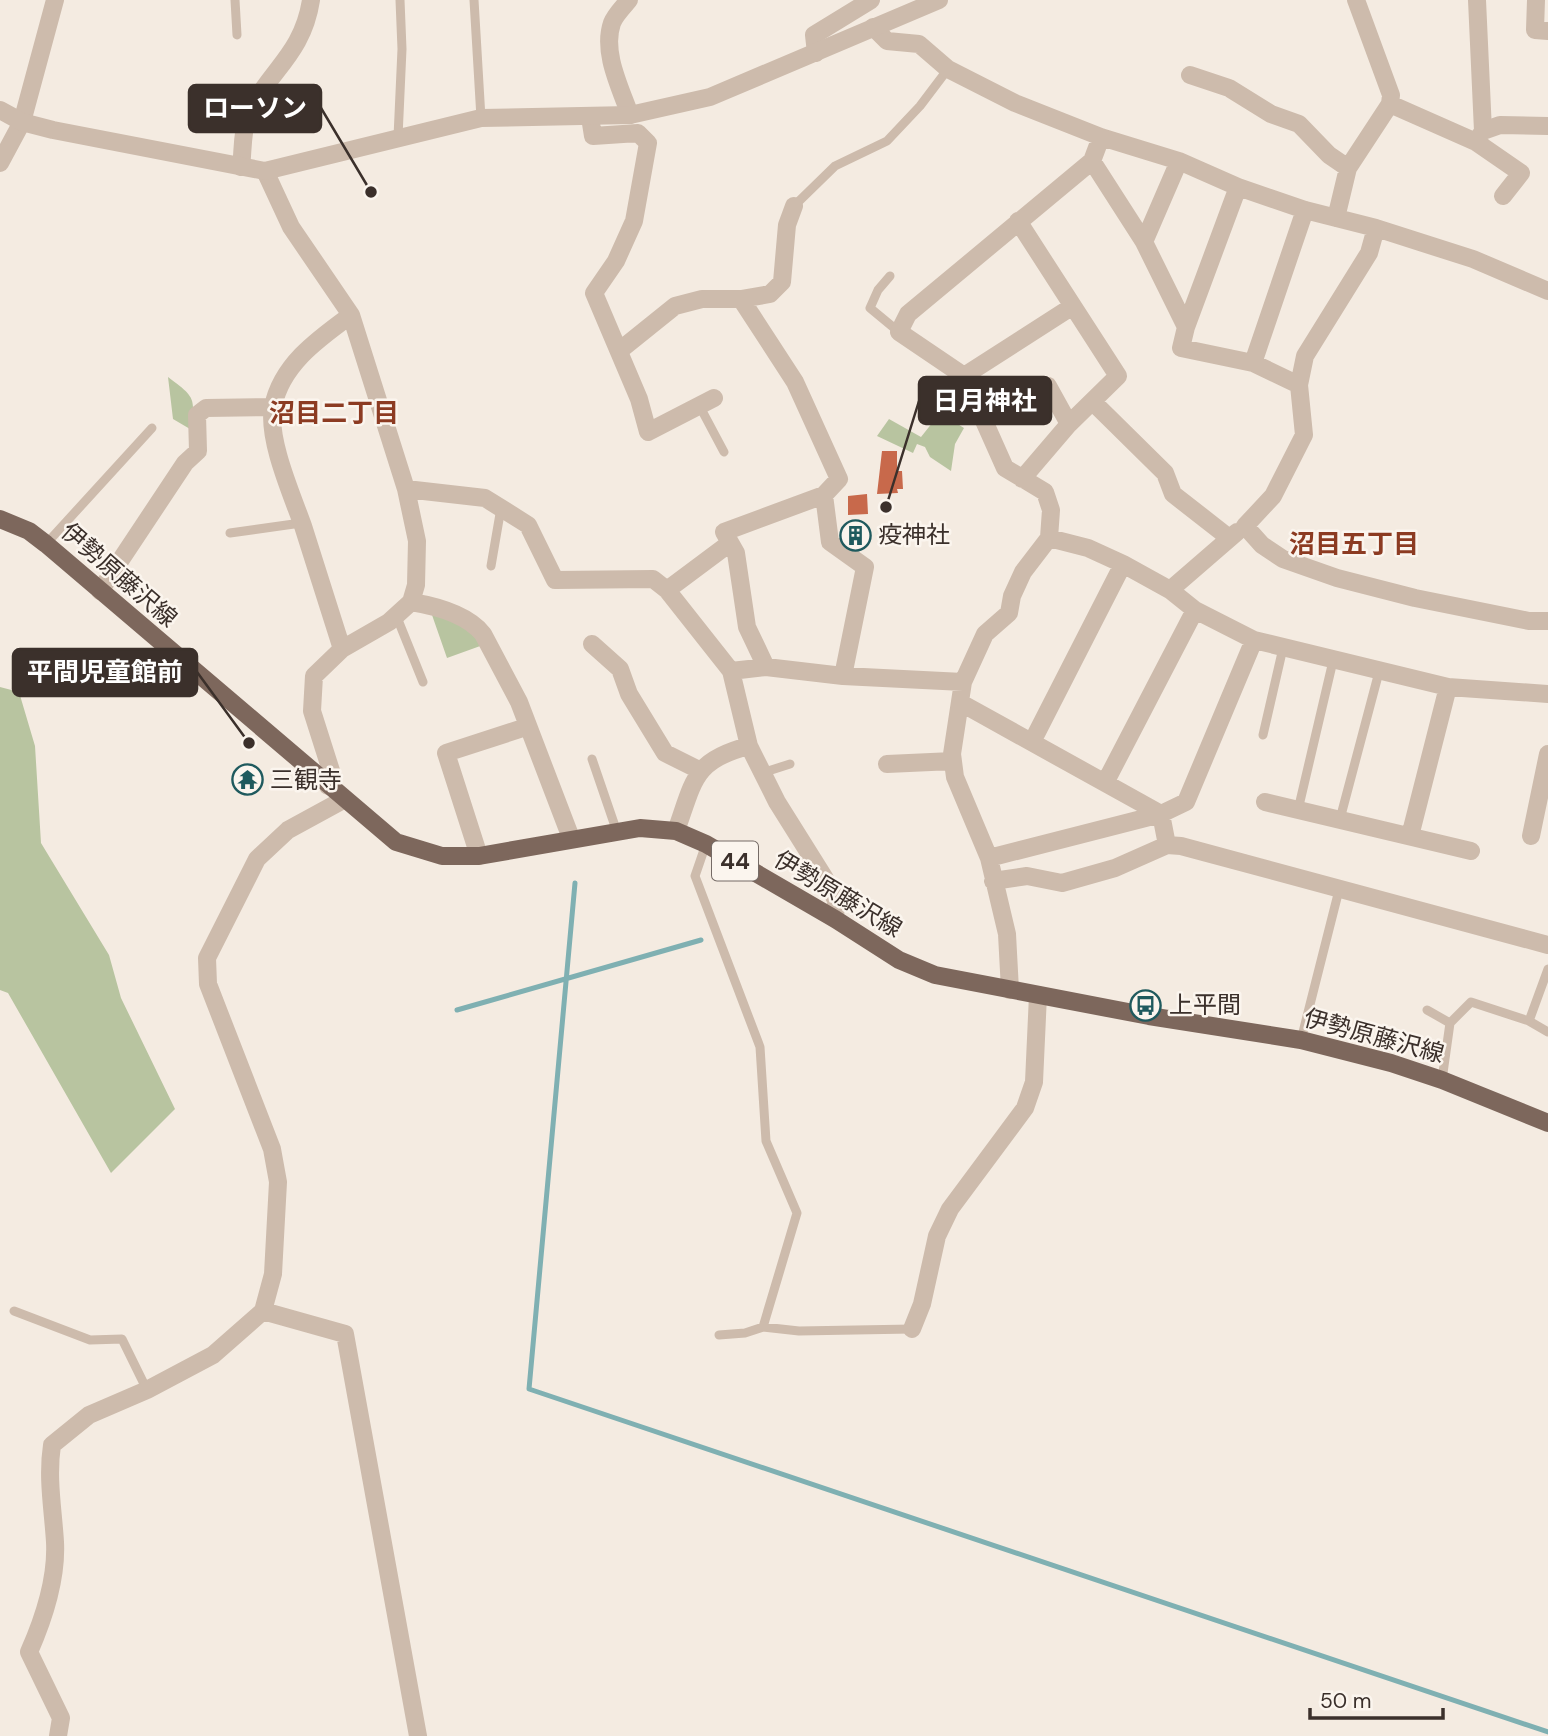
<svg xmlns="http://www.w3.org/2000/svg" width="1548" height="1736" font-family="'DM Sans','Noto Sans JP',sans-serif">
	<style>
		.green { fill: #b8c4a0 }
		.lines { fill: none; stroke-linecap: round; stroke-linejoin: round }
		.stream { stroke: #7fb0b2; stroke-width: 5 }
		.building { fill: #c8694b }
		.service { stroke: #cdbbac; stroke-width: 9 }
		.minor { stroke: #cdbbac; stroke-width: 18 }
		.tertiary { stroke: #cdbbac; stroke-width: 18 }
		.primary { stroke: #7d675c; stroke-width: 18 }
		.labels { text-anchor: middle; stroke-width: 5; stroke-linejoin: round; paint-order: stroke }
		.shield { fill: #fbf5ee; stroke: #756b66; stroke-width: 2 }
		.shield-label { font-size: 23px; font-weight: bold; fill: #3b302b }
		.poi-label { font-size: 24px; fill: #3b302b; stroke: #fbf5ee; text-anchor: start }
		.street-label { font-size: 24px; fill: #3b302b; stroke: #fbf5ee }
		.neighbourhood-label { font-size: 26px; font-weight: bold; fill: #8c3b22; stroke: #fbf5ee }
		.leader { fill: none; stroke: #3b302b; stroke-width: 2.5 }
		.callout-dot { fill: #3b302b; stroke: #fbf5ee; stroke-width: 2.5 }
		.callout { fill: #3b302b; stroke: #3b302b; stroke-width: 2.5 }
		.callout-label { font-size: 26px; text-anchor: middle; font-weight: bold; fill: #fff }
	</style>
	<rect width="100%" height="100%" fill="#f4ebe1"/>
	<path class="green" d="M168,377C193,396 197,397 190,429L173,419Z
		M940,413L964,428L955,444L951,471L930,457L925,447L917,444L913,453L877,436L889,419L921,437Z
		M432,615L476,627L483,645L447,658Z
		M0,687L19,692L35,746L41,843L109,955L121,998L175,1109L111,1173L8,993L0,990Z"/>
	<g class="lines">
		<path class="stream" d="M575,883L529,1389L1548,1732
			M457,1010L701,940"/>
	</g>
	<path class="building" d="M882,451H897V471H902L903,489H897L898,493L877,494Z
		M867,494L868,514L848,515V496Z"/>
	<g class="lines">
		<path class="service" d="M235,0L237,35
			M474,0L481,118
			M398,137L402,49L400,0
			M794,206L835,166L887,141L920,106L948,69
			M890,276L878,290L870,308L899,332
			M699,405L724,452
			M230,533L301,523
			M46,544L152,428
			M491,566L501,508
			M396,615L423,682
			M1263,735L1283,648
			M592,759L617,832
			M762,773L790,764
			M1298,810L1333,661
			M1340,819L1379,672
			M706,844L695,876L760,1047L766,1141L797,1213L763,1327L799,1331L912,1329
			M1427,1010L1450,1023
			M1529,1021L1548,1032
			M1301,1040L1339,890
			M1442,1080L1450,1023L1471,1002L1529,1021L1548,969
			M14,1311L90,1340L122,1339L147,1390
			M719,1335L745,1333L763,1327"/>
		<path class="minor" d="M629,0C623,7 615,15 612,23C602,52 620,87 630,115
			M1536,0L1535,30L1548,31
			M873,27L887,41L919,44L948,69L1015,103L1101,137L1179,161L1238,187L1305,210L1376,228L1369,253L1305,356L1299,385L1304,435L1273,496L1245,526L1262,545L1283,559L1337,578L1415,598L1529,621H1548
			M816,53L814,35L871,0
			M1190,75L1229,88L1271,114L1299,124L1329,155L1348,168
			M1390,104L1476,142L1521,173L1503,196
			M590,117L593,136L638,133L648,143L634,221L616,261L594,293L639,399L648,432L714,398
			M1483,131L1500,125L1548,126
			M1476,142L1483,131L1477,0
			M1092,161L1144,242L1186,327L1181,348L1253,363L1299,385
			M0,163L22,122L55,0
			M241,167C243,152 242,133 247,119C265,72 302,58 311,0
			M265,171L291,227L351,315L406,489L417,541L416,585L411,602C436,606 467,614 483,634L519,702L571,838
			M1336,218L1348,168L1390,104L1391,95L1356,0
			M1018,221L1118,376L1069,424L1022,479
			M1376,228L1473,259L1548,291
			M1144,242L1179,161
			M741,299L770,294L782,282L787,225L794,206
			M1186,327L1238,187
			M619,351L675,306L702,299H741L795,382L839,479L824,495
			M1253,363L1305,210
			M964,376L1073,306
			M1048,386L1069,424
			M1094,403L1165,473L1173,494L1228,537
			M406,489L485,498L528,525L555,580L653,579L667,590L731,671L766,667L843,676L963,682
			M1049,538L1088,548L1123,564L1170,590L1195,610L1254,640L1448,687L1548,694
			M667,590L730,543
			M1170,590L1237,532
			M100,591L185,463L198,451L197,415L206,408L273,407
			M592,644L620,669L629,694L665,753L699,770
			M342,649C329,608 316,567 303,526C292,495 267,439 273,407C281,365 318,339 351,315
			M766,667L747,627L736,553L724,532L824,495L830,542L865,567L843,676
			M731,671L749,746L777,802L824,877L836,900L835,919
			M961,703L1161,814L1167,845L1181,846L1548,945
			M1032,742L1123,564
			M887,764L953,761
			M1105,783L1195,610
			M328,786L333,777L312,711L314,676L342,649L389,622L411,602
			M1265,802L1471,851
			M676,831C694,781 693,760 749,746
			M1410,836L1448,687
			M1531,836L1548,754
			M479,856L446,753L526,727
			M989,858L1161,814L1186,802L1254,640
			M993,881L1027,876L1062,883L1115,868L1167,845
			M1010,990L1007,934L989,858L955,777L952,754L963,682L985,634L1009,613L1012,596L1023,572L1049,538L1051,510L1045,492L1005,468L964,376L899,332L908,314L1092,161L1101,137
			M263,1311L345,1334L418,1736
			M912,1329L922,1304L937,1236L950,1209L1025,1108L1034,1082L1038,995
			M58,1736L61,1718L29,1652C44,1618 57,1580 55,1542C53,1509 47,1478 52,1445L89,1415L147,1390L213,1355L263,1311L273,1274L278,1182L272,1149L208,984L207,958L257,859L288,830L343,800"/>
		<path class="tertiary" d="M0,110L22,122L53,130L265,171L481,118L630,115L710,97L939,0"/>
		<path class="primary" d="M0,519L29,531L46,544L396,842L442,856H479L640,828L676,831L706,844L835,919L899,960L935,975L1149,1016L1301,1040L1391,1063L1442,1080L1548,1123"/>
	</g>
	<defs>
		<symbol id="building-ring" viewBox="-11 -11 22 22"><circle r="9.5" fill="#fbf5ee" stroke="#1f5a5e" stroke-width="1.5"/><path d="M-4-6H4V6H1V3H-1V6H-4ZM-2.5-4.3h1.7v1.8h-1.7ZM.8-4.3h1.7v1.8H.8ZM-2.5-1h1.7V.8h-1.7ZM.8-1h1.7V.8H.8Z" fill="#1f5a5e"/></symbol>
		<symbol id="temple-ring" viewBox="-11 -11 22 22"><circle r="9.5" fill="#fbf5ee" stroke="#1f5a5e" stroke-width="1.5"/><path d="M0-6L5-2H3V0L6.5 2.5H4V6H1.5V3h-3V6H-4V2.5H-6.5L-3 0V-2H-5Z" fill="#1f5a5e"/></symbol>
		<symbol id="bus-ring" viewBox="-11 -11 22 22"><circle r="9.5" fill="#fbf5ee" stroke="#1f5a5e" stroke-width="1.5"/><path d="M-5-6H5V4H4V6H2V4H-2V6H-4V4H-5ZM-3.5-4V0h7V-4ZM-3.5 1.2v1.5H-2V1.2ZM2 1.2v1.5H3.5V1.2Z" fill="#1f5a5e"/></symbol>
	</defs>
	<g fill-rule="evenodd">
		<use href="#building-ring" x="838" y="518" width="35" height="35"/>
		<use href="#temple-ring" x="230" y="762" width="35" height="35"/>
		<use href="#bus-ring" x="1128" y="988" width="35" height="35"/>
	</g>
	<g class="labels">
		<rect class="shield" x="712" y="841.5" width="46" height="39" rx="5"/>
		<g class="shield-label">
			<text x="735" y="869">44</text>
		</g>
		<g class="poi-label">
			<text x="878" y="543">疫神社</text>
			<text x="270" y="788">三観寺</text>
			<text x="1169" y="1013">上平間</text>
		</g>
		<g class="street-label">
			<text transform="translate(119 575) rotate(41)" y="8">伊勢原藤沢線</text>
			<text transform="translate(838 894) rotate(31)" y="8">伊勢原藤沢線</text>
			<text transform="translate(1374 1036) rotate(15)" y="8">伊勢原藤沢線</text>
		</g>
		<g class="neighbourhood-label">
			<text x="334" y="422">沼目二丁目</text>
			<text x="1354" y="553">沼目五丁目</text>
		</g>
	</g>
	<path class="leader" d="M371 192L321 108M886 507L919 401M249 743L197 672"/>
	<g class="callout-dot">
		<circle cx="371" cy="192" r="7"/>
		<circle cx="886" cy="507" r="7"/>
		<circle cx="249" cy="743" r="7"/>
	</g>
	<g class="callout">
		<rect x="189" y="85" width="132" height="47" rx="7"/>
		<rect x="919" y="377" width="132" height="47" rx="7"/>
		<rect x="13" y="649" width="184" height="47" rx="7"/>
	</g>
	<g class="callout-label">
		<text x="255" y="117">ローソン</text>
		<text x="985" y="410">日月神社</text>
		<text x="105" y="681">平間児童館前</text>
	</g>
	<path d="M1310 1708v10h133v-10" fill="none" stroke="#3b302b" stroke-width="3.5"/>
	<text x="1320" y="1708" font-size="21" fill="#3b302b" stroke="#fbf5ee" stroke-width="5" paint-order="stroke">50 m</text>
</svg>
